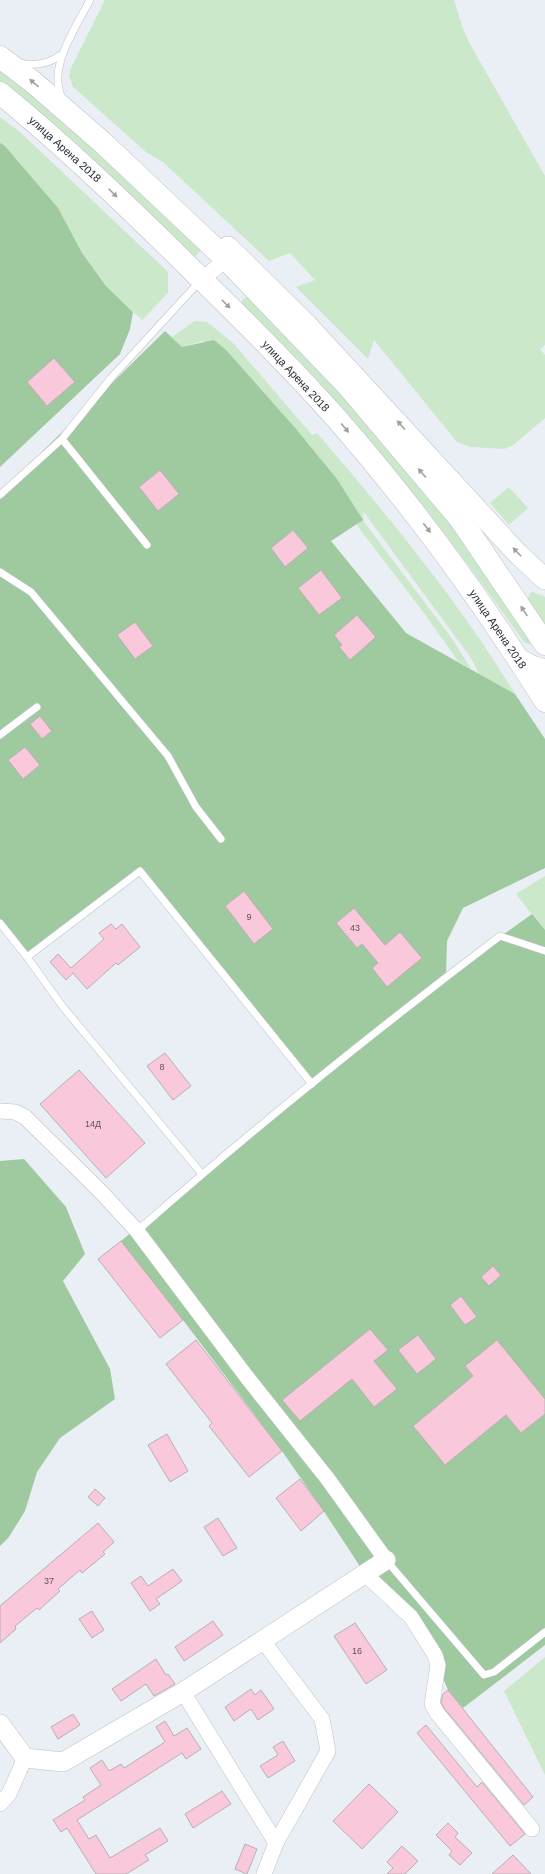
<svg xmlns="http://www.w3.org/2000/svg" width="545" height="1874" font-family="Arial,sans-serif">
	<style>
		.green { fill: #cce8cb }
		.forest { fill: #9fc99e }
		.building { fill: #f9c8db; stroke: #b7b0b3 }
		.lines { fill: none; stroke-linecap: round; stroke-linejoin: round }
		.service-casing { stroke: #bec1c8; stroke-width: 8 }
		.minor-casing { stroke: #bec1c8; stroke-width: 16 }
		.tertiary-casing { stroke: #bec1c8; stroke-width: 20 }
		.secondary-casing { stroke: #bec1c8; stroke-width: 22 }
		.primary-casing { stroke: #bec1c8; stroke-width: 23 }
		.service { stroke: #fff; stroke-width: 7 }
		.minor { stroke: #fff; stroke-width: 15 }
		.tertiary { stroke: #fff; stroke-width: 19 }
		.secondary { stroke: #fff; stroke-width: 21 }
		.primary { stroke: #fff; stroke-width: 22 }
		.oneway { fill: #a0a0a1 }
		.labels { text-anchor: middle; stroke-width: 3; stroke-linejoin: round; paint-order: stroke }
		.number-label { font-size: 9px; fill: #5e545a }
		.street-label { font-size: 11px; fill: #2b2d2f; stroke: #fafbfe }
	</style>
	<rect width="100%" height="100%" fill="#eaeef5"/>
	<path class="green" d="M105,0H454L463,29L470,44L545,176V345L540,349L545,355V418L512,446L504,449L470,447L457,442L374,340L368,359L296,287L315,280L290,253L269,261L163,162L146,152L73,87L69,76L71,68Z
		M0,64L204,247L194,258L76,144L0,81Z
		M0,117L20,132L168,272V293L142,320L106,286L4,145L0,143Z
		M249,296L351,401L439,505L533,644H529L524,642C458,549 388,458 311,373C289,349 265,327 242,305V300L246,297Z
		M195,321L207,322L234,344L312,435L317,433C388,516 458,600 515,694L479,674L471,658L363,511L364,522L453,640L471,669L458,661L424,613L359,528L300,442L203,341L182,347L172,337Z
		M509,487L528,508L509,525L490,503Z
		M533,592L545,597V629L527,600L530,593Z
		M545,876V931L516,894Z
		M545,1657V1775L504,1691Z"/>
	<path class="forest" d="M0,143L4,145L58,208L82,253L106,286L133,312L130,329L120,354L0,467Z
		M165,331L182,347L214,340L227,351L296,429L337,479L363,520L331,541L406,633L515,694L545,739V868L463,908L447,941L446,976L532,914L545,930V1645L463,1708L448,1690L431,1648L365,1574L325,1513L282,1451L183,1320L121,1241L311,1084L140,871L27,957L0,923V493Z
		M24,1159L66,1207L85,1254L63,1281L110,1369L115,1399L60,1438L37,1472L25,1511L9,1537L0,1546V1161Z"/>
	<path class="building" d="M54,358L75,382L47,406L27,382Z
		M160,470L179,494L158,511L139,487Z
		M293,530L308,548L285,567L271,548Z
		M321,570L342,598L319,615L298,588Z
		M357,615L376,637L350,660L339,647L342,645L334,635Z
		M135,622L153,646L135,659L117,635Z
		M40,716L52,731L42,739L30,724Z
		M25,747L40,765L23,779L8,760Z
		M244,891L273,929L254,944L225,906Z
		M354,908L385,945L400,932L422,958L387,987L372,968L378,963L362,944L357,948L336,923Z
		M111,924L116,929L122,924L140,947L118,965L116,963L87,989L73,973L66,980L50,962L58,954L71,968L104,939L99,933Z
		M165,1053L191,1086L173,1100L147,1066Z
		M79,1070L145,1143L106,1178L40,1104Z
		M121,1241L183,1320L160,1338L98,1259Z
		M493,1266L501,1275L489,1286L481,1277Z
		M461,1296L477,1317L465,1325L450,1305Z
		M370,1329L388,1350L374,1361L397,1389L374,1407L352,1379L300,1421L282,1400Z
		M418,1335L436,1359L417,1374L398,1350Z
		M196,1340L282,1451L249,1477L209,1426L212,1423L166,1364Z
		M497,1340L545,1399V1414L521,1433L506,1415L445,1465L413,1426L473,1376L465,1366Z
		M167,1434L188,1471L170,1482L148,1445Z
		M300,1479L324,1511L301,1531L276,1498Z
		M95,1489L105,1498L98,1506L88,1497Z
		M218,1518L237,1548L223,1556L204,1527Z
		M98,1523L114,1542L103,1552L105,1554L82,1573L80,1570L58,1589L60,1591L39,1610L37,1608L15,1626L16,1629L0,1643V1606Z
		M173,1569L182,1581L156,1599L160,1604L150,1611L131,1583L141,1576L148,1586Z
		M92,1611L104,1630L92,1638L79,1619Z
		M213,1621L223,1635L184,1661L175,1647Z
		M355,1623L387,1670L366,1684L334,1636Z
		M156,1659L166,1675L168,1674L175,1684L154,1696L146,1684L121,1701L112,1689Z
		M251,1689L255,1695L261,1690L274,1709L258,1720L251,1709L234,1721L225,1707Z
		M448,1690L533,1797L524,1805L444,1708L441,1702L443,1694Z
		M73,1714L80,1725L58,1739L51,1727Z
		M165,1721L174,1736L187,1728L201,1749L186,1759L182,1753L77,1820L89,1839L96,1835L110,1858L160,1828L168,1841L145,1855L149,1860L126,1874H96L67,1828L61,1832L53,1820L85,1800L83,1797L101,1785L90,1768L102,1760L109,1771L121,1764L124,1768L165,1742L156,1727Z
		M426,1725L477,1787L482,1782L525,1834L510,1846L417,1733Z
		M283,1741L295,1761L268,1778L260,1766L278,1755L273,1747Z
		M369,1784L398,1812L362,1849L333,1821Z
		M222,1791L231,1804L193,1828L185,1814Z
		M448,1823L458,1833L455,1837L472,1853L460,1865L449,1855L452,1851L436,1835Z
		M245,1844L257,1849L247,1874L235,1869Z
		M402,1846L418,1861L405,1874H387L393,1868L387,1862Z
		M513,1855L531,1874H492Z"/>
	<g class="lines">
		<defs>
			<path id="service" d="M19,63C36,66 49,64 62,54
				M62,98C47,68 76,27 90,0
				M62,439L147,545
				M0,495L62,439L111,378L200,281
				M0,572L31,592L168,756L196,807L221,839
				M0,735L37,707
				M0,923L27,957L63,1007L202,1174
				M27,957L140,871L312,1084
				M137,1231C254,1128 376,1030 500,936L545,951
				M386,1560L484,1675L494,1672L545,1632"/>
			<path id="minor" d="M202,280L226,259
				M0,1111L15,1112L25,1117L102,1193L137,1231L246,1376L327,1478L386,1560
				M365,1574L411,1617L435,1655L438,1665L432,1704L437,1713L532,1829
				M263,1641L322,1719L328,1751L276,1843L264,1874
				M183,1692L276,1843
				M0,1804L9,1794L25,1758"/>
			<path id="tertiary" d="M0,1724L25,1758L63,1762L183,1692L386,1560"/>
			<path id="secondary" d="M228,247L307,325L518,554L545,579
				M519,659L534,667L545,670"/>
			<path id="primary" d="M0,57L33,82L102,142L226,259L348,386L461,520L545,644
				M0,93C65,146 125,204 185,263C237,314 289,365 337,419C414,507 483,602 545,701"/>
		</defs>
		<use href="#service" class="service-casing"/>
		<use href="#minor" class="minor-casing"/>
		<use href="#tertiary" class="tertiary-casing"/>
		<use href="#secondary" class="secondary-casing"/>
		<use href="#primary" class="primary-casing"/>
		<use href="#service" class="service"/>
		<use href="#minor" class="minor"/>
		<use href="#tertiary" class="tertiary"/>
		<use href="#secondary" class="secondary"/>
		<use href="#primary" class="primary"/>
	</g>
	<defs><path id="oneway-solid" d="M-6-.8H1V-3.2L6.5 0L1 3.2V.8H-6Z"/></defs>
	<g class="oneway">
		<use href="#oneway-solid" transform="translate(34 83) rotate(-140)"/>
		<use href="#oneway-solid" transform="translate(113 193) rotate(45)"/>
		<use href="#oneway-solid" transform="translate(226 304) rotate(45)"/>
		<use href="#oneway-solid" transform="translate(401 425) rotate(-132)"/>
		<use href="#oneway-solid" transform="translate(345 428) rotate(50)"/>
		<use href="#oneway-solid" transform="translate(422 473) rotate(-130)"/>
		<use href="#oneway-solid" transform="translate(427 528) rotate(52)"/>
		<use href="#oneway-solid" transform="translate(517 552) rotate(-134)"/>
		<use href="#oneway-solid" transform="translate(524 611) rotate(-123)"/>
	</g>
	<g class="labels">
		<g class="number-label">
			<text x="249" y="920">9</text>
			<text x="355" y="931">43</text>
			<text x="162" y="1070">8</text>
			<text x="93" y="1127">14Д</text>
			<text x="49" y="1584">37</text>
			<text x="357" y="1654">16</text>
		</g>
		<g class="street-label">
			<text transform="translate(65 149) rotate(42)" y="4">улица Арена 2018</text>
			<text transform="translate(296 376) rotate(47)" y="4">улица Арена 2018</text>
			<text transform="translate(498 629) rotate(56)" y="4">улица Арена 2018</text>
		</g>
	</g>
</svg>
